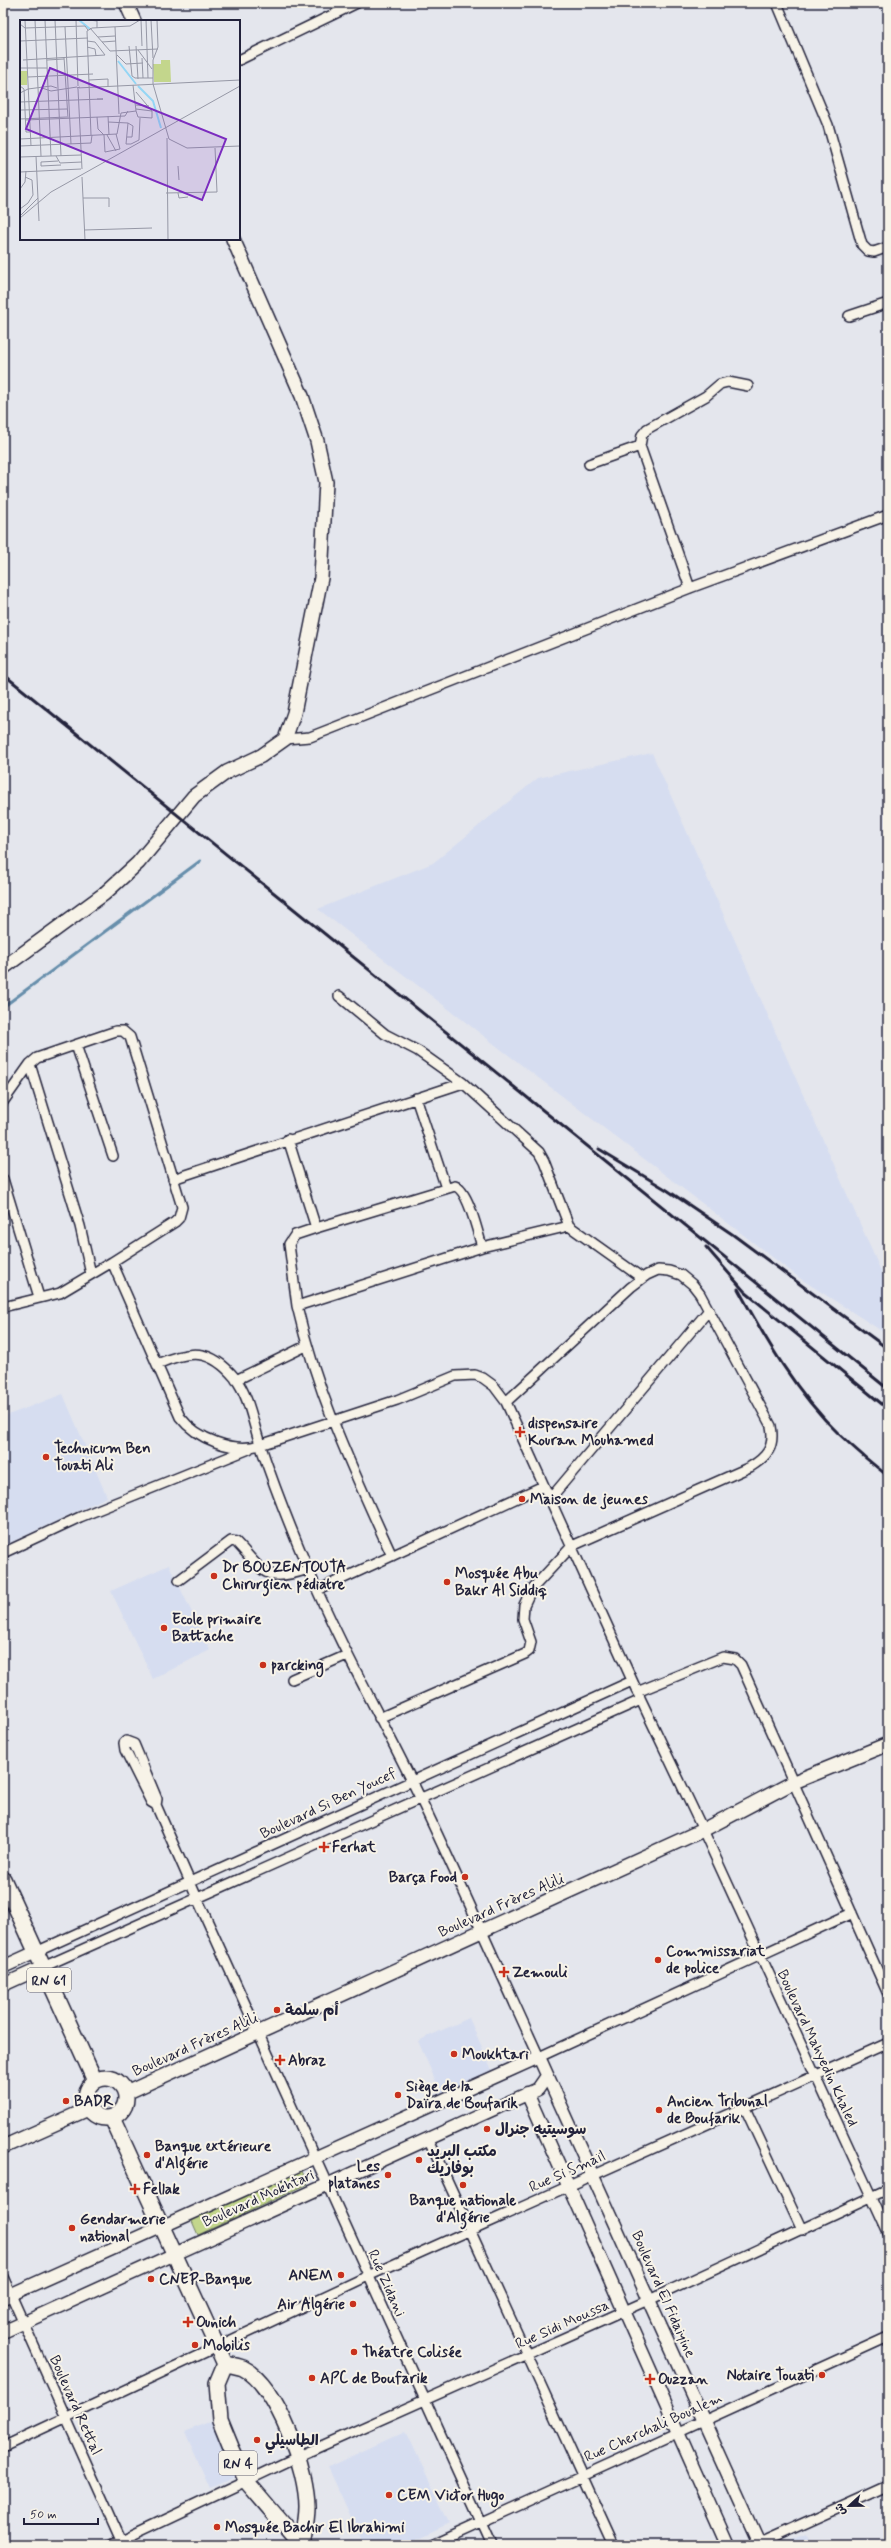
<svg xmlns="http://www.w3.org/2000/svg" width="891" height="2548" font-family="Mynerve,'Playpen Sans Arabic',sans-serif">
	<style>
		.built { fill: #d6ddf0 }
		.green { fill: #c3d68c; stroke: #727c64 }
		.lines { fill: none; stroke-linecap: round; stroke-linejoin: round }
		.stream { stroke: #668eab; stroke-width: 3 }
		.minor-casing { stroke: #22223b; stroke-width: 12 }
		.tertiary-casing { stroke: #22223b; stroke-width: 15 }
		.secondary-casing { stroke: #22223b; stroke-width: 16 }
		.primary-casing { stroke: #22223b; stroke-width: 18 }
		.minor { stroke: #f7f3e8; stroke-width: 9 }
		.tertiary { stroke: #f7f3e8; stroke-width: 12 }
		.secondary { stroke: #f7f3e8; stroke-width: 13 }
		.primary { stroke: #f7f3e8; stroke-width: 15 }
		.rail { stroke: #22223b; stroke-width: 3 }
		.poi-dot { fill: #c8321e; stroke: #f7f3e8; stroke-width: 1.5 }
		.labels { text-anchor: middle; stroke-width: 4; stroke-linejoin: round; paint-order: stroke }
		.shield { fill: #f7f3e8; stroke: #62616f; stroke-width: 1 }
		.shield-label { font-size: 14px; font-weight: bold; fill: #22223b }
		.poi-label { font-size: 15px; font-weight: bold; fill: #22223b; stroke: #f7f3e8; text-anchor: start }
		.street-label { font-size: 15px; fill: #22223b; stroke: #f7f3e8 }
		.inset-river { fill: none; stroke: #94d6f5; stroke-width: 2 }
		.inset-road { fill: none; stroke: #9698a6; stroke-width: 1 }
		.view { fill: #7b2cbf; fill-opacity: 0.15; stroke: #7b2cbf; stroke-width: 2 }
		.inset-edge { fill: none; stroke: #22223b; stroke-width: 2 }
	</style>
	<rect width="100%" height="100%" fill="#e4e6ed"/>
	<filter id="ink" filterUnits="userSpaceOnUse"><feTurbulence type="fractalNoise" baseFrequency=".025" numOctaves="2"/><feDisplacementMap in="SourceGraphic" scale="8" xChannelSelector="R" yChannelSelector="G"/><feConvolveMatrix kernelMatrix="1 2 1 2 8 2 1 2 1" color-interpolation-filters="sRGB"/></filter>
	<g filter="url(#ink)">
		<path class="built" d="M652,753L888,1287V1335L801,1279L318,909L433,863L538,778Z
			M63,1394L107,1497L3,1546V1417Z
			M169,1565L210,1650L153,1679L111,1591Z
			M469,2018L492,2070L441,2093L418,2041Z
			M211,2421L235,2477L210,2488L185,2432Z
			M406,2431L449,2523L402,2545H364L328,2467Z
			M807,2533L812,2545H780Z"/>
		<path class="green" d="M301,2169L308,2184L198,2235L191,2219Z"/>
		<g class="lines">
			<path class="stream" d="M3,1007L200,861"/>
			<defs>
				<path id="minor" d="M777,3L828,125L862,245L868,251L874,252L888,247
					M239,60L357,3
					M849,316L888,303
					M589,464L640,446
					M690,588L640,446L642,435L647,429L706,396L720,384L728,382L748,386
					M285,739L310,737L690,588L888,515
					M339,996L385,1034L418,1051L463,1083
					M76,1045L113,1156
					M30,1064L80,1226L91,1274
					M416,1098L446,1188
					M3,1102L30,1064L37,1058L116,1031H123L130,1037L182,1207L179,1218L175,1222L112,1262
					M288,1139L316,1228
					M3,1179L39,1297
					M173,1179L463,1083L539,1152L544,1161L569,1226L482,1247L297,1306C318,1397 354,1472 392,1556
					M569,1226L642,1278
					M297,1306L289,1244L295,1235L316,1228L455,1186C468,1190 478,1233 482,1247
					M3,1307L60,1293L112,1262L180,1417C197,1439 233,1453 260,1445L397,1400L455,1376L475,1375L483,1378L494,1386L506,1402L641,1700L703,1830L888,2233
					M157,1364C190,1350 210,1348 235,1378C249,1396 253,1423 260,1444C274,1486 291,1529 308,1569C339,1643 378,1712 413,1783C457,1874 497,1966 539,2057L852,1913
					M236,1380L306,1346
					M549,1500L709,1310
					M3,1553L80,1517L249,1449
					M179,1580L231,1541L236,1542C265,1572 264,1584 308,1569
					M318,1590L543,1486
					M292,1679L347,1655
					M637,1692L723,1657L735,1659L741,1665L888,1994
					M379,1718L525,1654L529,1651L531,1642L523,1619L524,1605L531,1590L572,1546L750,1467C767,1457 775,1447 771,1426L700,1294L693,1285L681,1275L669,1271L658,1270L647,1275L631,1287L506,1402
					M156,1805L151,1802L125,1750L124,1743L126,1741L134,1744L157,1799L156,1805L197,1898L491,2545
					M36,1952L632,1681
					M43,1967L641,1700
					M745,2108L802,2230
					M428,2138L614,2545
					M3,2277L123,2545
					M3,2447L368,2276L888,2043
					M111,2545L299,2456L649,2300L888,2189
					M431,2545L888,2337
					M755,2545L888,2485"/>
				<path id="tertiary" d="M3,1967L36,1952
					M3,1985L43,1967
					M527,2093L728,2545
					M3,2298L539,2057L760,2545
					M3,2332L538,2089L547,2076"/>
				<path id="secondary" d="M126,3L134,21
					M3,968L104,894L138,863L194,796L227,772L261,756L285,739L294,713L321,578L326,482L317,441L302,396L233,239
					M126,2093L703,1830L794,1782L888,1744
					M3,2147L88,2109"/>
				<path id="primary" d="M3,1879L95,2081
					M86 2098a20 20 0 1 1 40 0a20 20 0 1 1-40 0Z
					M112,2118L225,2364
					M225,2364C231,2365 238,2366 243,2368C278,2385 308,2472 307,2509C307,2521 304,2533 302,2545
					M225,2364L217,2383L220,2420L231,2447L247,2482L301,2545"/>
			</defs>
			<use href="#minor" class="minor-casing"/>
			<use href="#tertiary" class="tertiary-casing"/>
			<use href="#secondary" class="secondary-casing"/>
			<use href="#primary" class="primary-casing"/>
			<use href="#minor" class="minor"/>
			<use href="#tertiary" class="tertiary"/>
			<use href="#secondary" class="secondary"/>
			<use href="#primary" class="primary"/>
			<path class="rail" d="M3,674L888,1389
				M599,1149L667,1190L732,1234L888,1349
				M706,1247L745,1292L888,1409
				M738,1289C766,1340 797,1394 839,1434C855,1449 871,1463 888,1476"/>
		</g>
	</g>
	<g class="poi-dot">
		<path d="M518 1426h4v4h4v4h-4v4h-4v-4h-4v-4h4z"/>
		<circle cx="46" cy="1457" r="4"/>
		<circle cx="522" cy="1499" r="4"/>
		<circle cx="214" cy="1576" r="4"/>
		<circle cx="447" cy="1582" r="4"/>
		<circle cx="164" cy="1628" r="4"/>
		<circle cx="263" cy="1665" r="4"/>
		<path d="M322 1841h4v4h4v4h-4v4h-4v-4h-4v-4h4z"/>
		<circle cx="465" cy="1877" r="4"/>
		<circle cx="658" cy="1960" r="4"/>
		<path d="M502 1966h4v4h4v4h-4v4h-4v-4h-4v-4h4z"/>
		<circle cx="277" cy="2010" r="4"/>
		<circle cx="454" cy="2054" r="4"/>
		<path d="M278 2054h4v4h4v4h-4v4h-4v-4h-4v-4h4z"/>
		<circle cx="398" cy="2095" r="4"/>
		<circle cx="66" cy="2101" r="4"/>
		<circle cx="659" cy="2110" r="4"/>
		<circle cx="487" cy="2129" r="4"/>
		<circle cx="147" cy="2155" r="4"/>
		<circle cx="419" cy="2160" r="4"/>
		<circle cx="388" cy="2175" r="4"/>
		<circle cx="463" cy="2185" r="4"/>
		<path d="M133 2183h4v4h4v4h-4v4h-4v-4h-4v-4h4z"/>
		<circle cx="72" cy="2228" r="4"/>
		<circle cx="341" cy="2275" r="4"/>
		<circle cx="151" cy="2279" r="4"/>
		<circle cx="353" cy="2304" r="4"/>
		<path d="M186 2316h4v4h4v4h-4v4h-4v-4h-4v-4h4z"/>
		<circle cx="195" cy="2345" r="4"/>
		<circle cx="354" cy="2352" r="4"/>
		<circle cx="822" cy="2375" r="4"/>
		<circle cx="312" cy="2378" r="4"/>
		<path d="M648 2373h4v4h4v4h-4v4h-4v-4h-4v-4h4z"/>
		<circle cx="257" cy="2440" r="4"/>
		<circle cx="389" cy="2495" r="4"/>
		<circle cx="217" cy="2527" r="4"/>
	</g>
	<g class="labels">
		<g class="shield">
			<rect x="27" y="1968" width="44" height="24" rx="3"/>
			<rect x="219" y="2451" width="38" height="24" rx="3"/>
		</g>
		<g class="shield-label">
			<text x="49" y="1985">RN 61</text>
			<text x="238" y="2468">RN 4</text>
		</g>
		<g class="poi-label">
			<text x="528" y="1428">dispensaire<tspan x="528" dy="17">Kouran Mouhamed</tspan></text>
			<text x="54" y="1453">Technicum Ben<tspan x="54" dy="17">Touati Ali</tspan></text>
			<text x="530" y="1504">Maison de jeunes</text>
			<text x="222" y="1572">Dr BOUZENTOUTA<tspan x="222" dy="17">Chirurgien pédiatre</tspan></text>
			<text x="455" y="1578">Mosquée Abu<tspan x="455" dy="17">Bakr Al Siddiq</tspan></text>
			<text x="172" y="1624">Ecole primaire<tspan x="172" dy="17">Battache</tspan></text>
			<text x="271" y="1670">parcking</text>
			<text x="332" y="1852">Ferhat</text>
			<text x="457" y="1882" text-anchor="end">Barça Food</text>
			<text x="666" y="1956">Commissariat<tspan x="666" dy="17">de police</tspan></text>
			<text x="512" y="1977">Zemouli</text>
			<text x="285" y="2015">أم سلمة</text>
			<text x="462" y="2059">Moukhtari</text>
			<text x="288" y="2065">Abraz</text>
			<text x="406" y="2091">Siège de la<tspan x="406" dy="17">Daïra de Boufarik</tspan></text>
			<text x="74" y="2106">BADR</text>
			<text x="667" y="2106">Ancien Tribunal<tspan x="667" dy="17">de Boufarik</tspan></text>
			<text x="495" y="2134">سوسيتيه جنرال</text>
			<text x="155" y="2151">Banque extérieure<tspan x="155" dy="17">d'Algérie</tspan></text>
			<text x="427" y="2156">مكتب البريد<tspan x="427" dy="17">بوفاريك</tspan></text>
			<text x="380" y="2171" text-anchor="end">Les<tspan x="380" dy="17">platanes</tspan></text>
			<text x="143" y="2194">Fellak</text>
			<text x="463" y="2205" text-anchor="middle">Banque nationale<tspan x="463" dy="17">d'Algérie</tspan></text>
			<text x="80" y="2224">Gendarmerie<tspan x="80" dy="17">national</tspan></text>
			<text x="333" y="2280" text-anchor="end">ANEM</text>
			<text x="159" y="2284">CNEP-Banque</text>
			<text x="345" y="2309" text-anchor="end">Air Algérie</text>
			<text x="196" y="2327">Ounich</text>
			<text x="203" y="2350">Mobilis</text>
			<text x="362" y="2357">Théatre Colisée</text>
			<text x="814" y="2380" text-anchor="end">Notaire Touati</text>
			<text x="320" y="2383">APC de Boufarik</text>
			<text x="658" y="2384">Ouzzan</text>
			<text x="265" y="2445">الطاسيلي</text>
			<text x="397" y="2500">CEM Victor Hugo</text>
			<text x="225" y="2532">Mosquée Bachir El Ibrahimi</text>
		</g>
		<g class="street-label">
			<text transform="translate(328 1803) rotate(-25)" y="5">Boulevard Si Ben Youcef</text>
			<text transform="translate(501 1905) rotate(-24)" y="5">Boulevard Frères Alili</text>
			<text transform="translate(195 2044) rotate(-24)" y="5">Boulevard Frères Alili</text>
			<text transform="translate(818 2048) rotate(65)" y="5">Boulevard Mahyedin Khaled</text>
			<text transform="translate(567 2171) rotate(-24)" y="5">Rue Si Smaïl</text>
			<text transform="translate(258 2198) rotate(-24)" y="5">Boulevard Mokhtari</text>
			<text transform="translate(387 2283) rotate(66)" y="5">Rue Zidani</text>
			<text transform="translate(664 2294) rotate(66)" y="5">Boulevard El Fidaiyine</text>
			<text transform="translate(562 2324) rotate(-24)" y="5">Rue Sidi Moussa</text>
			<text transform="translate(76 2405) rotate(66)" y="5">Boulevard Rettal</text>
			<text transform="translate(653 2427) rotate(-24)" y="5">Rue Cherchali Boualem</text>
		</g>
	</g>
	<g transform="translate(20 20)">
		<rect width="220" height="220" fill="#e4e6ed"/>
		<path d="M141,40H150L151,62H134L133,44H141ZM0,51H7V65H0Z" fill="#c3d68c"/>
		<path class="inset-river" d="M59,0L70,9M98,41L116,64M118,66L133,81L141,108"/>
		<path class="inset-road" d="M5,0L11,126M15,0L21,136M25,0L31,136M35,0L41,136M56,0L58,66M69,0L77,1V8M121,0L122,26M126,0L128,58M131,0L133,38M0,4L5,8L65,6L68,10M45,7L51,124M95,7L99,94M70,8L90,31L138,29M78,17L95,16M0,21L68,18M82,22L96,21M109,26L112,56L115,58H133M116,26L118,59M67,27L75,29L76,36M118,30L132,49M97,35L106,44L123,43M44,37L48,98M122,38L123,58M3,40L85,35L75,22L67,21M27,40L44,39M0,48H27M8,57L73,54M69,60L88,59V66M133,64V40L138,27L137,0M133,64L149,119L167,128L220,126M0,66L4,69L6,112H10M60,67L57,68L220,60M22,68L31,71L57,67M58,69L62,149M116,72L132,91V98L118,97L116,91M0,73L8,69L31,66L37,68M0,82L83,79H77M116,85L129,86M116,89L132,91M1,90L47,89M88,96L89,115M77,97L78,109L84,115L85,132L100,129L96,114M0,99L47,97M5,100L105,96L108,91M88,102L108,103L106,124H111L119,120L120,98M71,115L67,11L72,8L110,6L120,0M87,115L96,131M107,117H112L113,106L108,103M147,118L148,220M0,119L97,114L101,93L116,91L113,65M0,126L71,123L72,115M16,136L19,201M36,136L40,143L62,142M0,137L61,135M38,141L21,142V146L41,145M158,146L159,160M0,152L61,149M62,157L65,220M0,169L5,162L6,151M146,173L197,172L195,128M158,173L159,178L168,177M63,178H89V187M0,189L8,183L13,175L12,160L5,157M0,196L18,178M0,198L31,172L220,66M64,210L132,208"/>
		<path class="view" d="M30,48L206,119L182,180L6,109Z"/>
		<rect width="220" height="220" class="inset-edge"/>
	</g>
	<rect width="891" height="2548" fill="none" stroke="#f7f3e8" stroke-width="16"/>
	<rect x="8" y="8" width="875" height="2532" fill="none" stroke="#22223b" stroke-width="1.5" filter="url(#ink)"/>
	<g transform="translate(849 2506) rotate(248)" stroke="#f7f3e8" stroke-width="3" paint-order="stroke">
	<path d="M0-3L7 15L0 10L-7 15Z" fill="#22223b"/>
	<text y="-6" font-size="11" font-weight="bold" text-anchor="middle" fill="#22223b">ش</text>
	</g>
	<path d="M24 2518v6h74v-6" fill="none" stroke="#22223b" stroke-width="2"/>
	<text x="30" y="2518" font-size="12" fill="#22223b" stroke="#f7f3e8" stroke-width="3" paint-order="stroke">50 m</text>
</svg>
